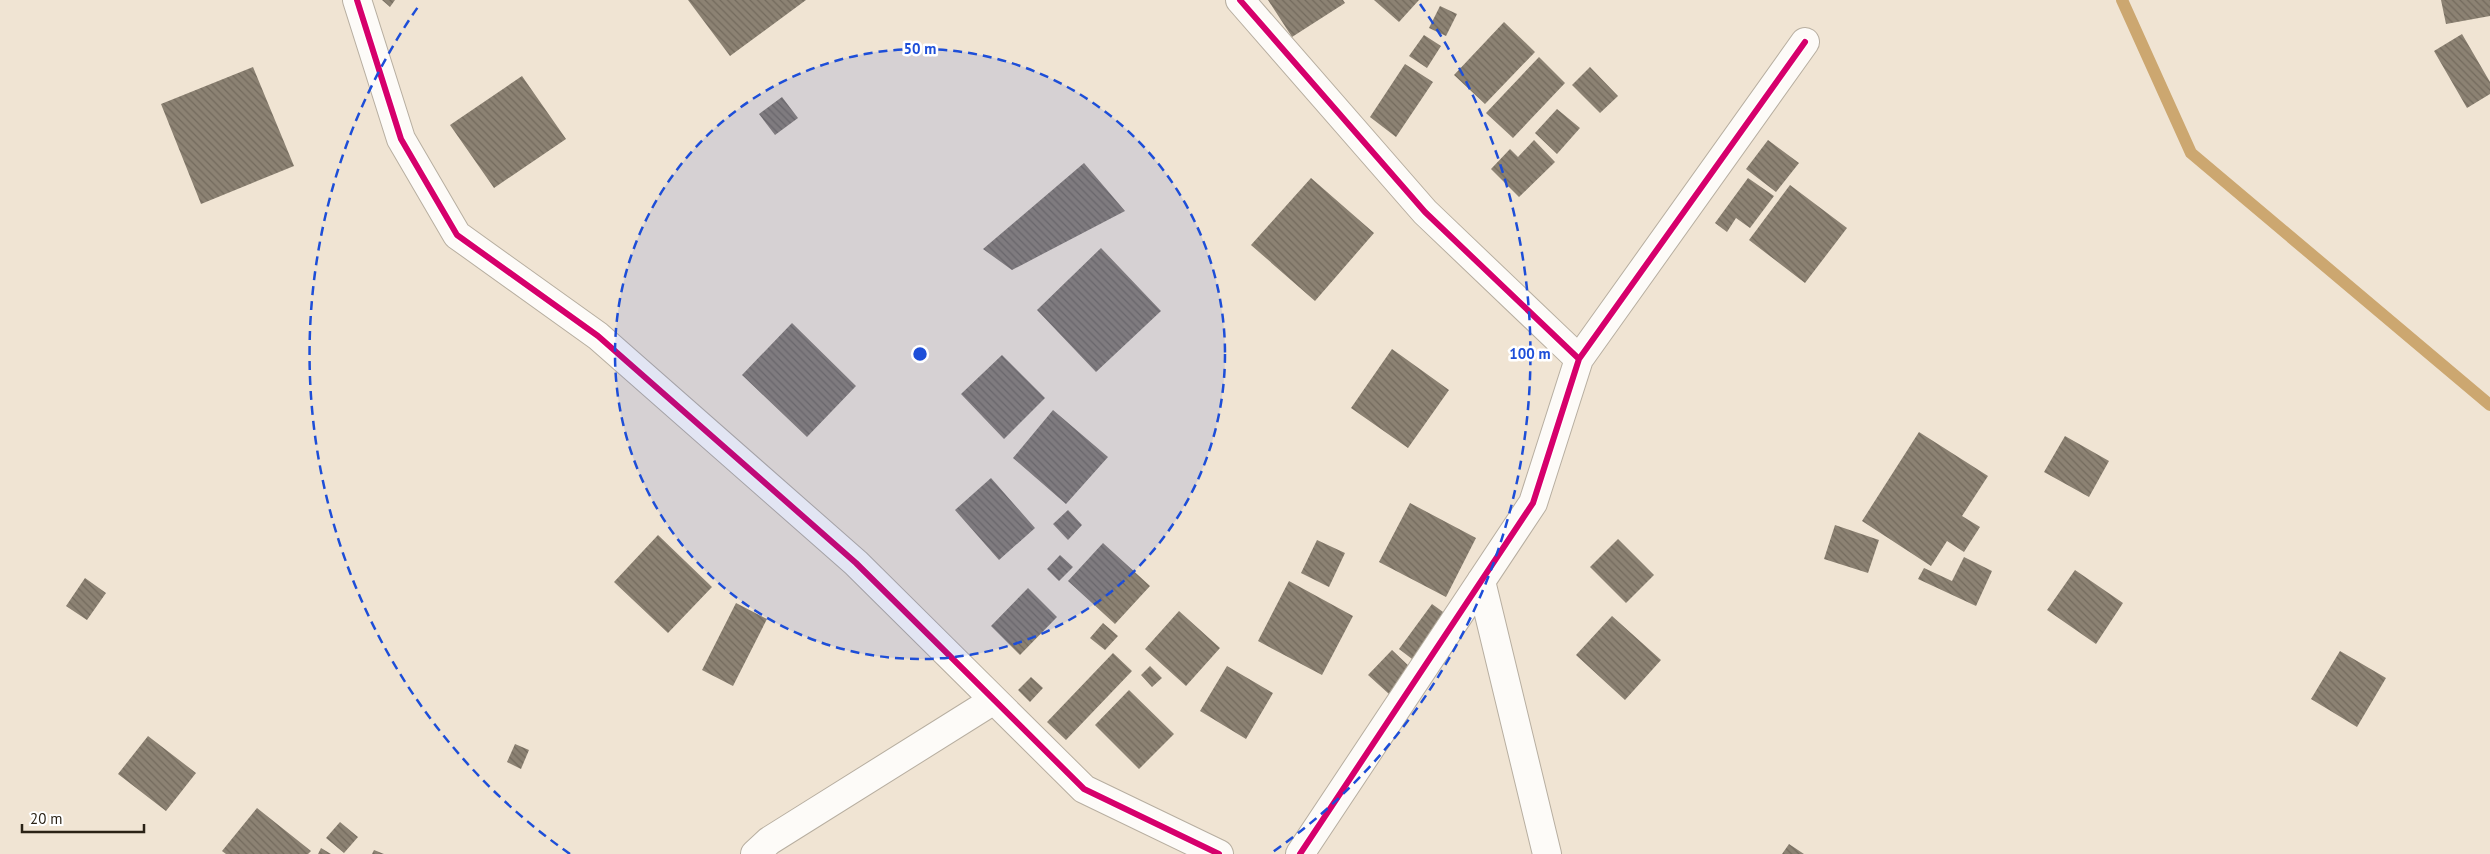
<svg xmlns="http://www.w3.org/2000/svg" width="2490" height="854" font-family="'PT Sans',sans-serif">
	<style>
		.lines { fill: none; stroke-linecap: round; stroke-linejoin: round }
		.stream { stroke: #cca770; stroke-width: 12 }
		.building { fill: url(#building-back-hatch) }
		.minor-casing { stroke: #b7aea0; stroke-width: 30 }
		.minor { stroke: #fdfbf8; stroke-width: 28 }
		.cycleway-casing { stroke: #fff; stroke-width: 9 }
		.cycleway { stroke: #d6006c; stroke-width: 6 }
		.ring { fill: none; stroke: #1d4ed8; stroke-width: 2.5; stroke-dasharray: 9 6 }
		.centre { fill: #1d4ed8; stroke: #fff; stroke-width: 2.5 }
		.ring-label { font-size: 15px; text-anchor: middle; font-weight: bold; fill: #1d4ed8; stroke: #fff; stroke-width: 5; stroke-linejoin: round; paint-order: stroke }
	</style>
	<defs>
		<pattern id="building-back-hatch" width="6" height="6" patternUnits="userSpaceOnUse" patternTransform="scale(1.25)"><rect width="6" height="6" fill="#8c8273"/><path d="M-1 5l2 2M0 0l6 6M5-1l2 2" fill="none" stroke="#736a5d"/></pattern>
	</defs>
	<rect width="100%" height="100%" fill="#f0e4d3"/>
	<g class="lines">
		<path class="stream" d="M2122,0L2191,153L2490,405"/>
	</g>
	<path class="building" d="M382,0H395L390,7Z
		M688,0H806L730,56Z
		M1268,0H1343L1345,3L1292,37Z
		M1374,0H1419L1399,22Z
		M2441,0H2490V16L2446,24Z
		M1440,6L1457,14L1446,36L1429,28Z
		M1504,22L1535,52L1485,104L1454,75Z
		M2462,34L2490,82V94L2467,108L2434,51Z
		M1424,35L1441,46L1427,68L1409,56Z
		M1539,57L1565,83L1513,138L1486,113Z
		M1405,64L1433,82L1396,137L1370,117Z
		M253,67L294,166L201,204L161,104Z
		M1590,67L1618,96L1600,113L1572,85Z
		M522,76L566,139L494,188L450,125Z
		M782,97L798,118L775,135L759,114Z
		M1557,109L1580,128L1557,154L1535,133Z
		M1534,140L1555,162L1519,197L1491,169L1510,149L1518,157Z
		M1768,140L1799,163L1776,192L1746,169Z
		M1084,163L1125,211L1012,270L983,249Z
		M1311,178L1374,233L1315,301L1251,245Z
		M1748,178L1774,196L1750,228L1736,218L1727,232L1715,223Z
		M1790,185L1847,228L1805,283L1749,240Z
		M1101,248L1161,311L1096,372L1037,310Z
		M792,323L856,386L807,437L742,375Z
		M1392,349L1449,390L1408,448L1351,408Z
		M1002,355L1045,398L1004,439L961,394Z
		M1053,410L1108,457L1066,504L1013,458Z
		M1919,432L1988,476L1962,516L1980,527L1964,552L1947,541L1931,566L1862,521Z
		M2065,436L2109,461L2089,497L2044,472Z
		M991,478L1035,528L999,560L955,510Z
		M1410,503L1476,538L1446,597L1379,562Z
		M1068,510L1082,525L1068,540L1053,524Z
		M1835,525L1879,540L1868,573L1824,559Z
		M658,535L712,587L668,633L614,582Z
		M1618,539L1654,575L1626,603L1590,567Z
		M1317,540L1345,553L1329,587L1301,573Z
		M1103,543L1150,586L1115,624L1068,581Z
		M1060,555L1073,567L1059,581L1047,569Z
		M1964,557L1992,571L1976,606L1918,579L1924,568L1952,581Z
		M2075,570L2123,603L2096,644L2047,610Z
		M85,578L106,593L87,620L66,606Z
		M1289,581L1353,616L1322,675L1258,641Z
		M1028,588L1057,617L1020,655L991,626Z
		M736,603L767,619L733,686L702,670Z
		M1432,604L1450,617L1416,662L1399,649Z
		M1179,611L1220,648L1186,686L1145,649Z
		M1612,616L1661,660L1625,700L1576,655Z
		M1103,623L1118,636L1105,650L1090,638Z
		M1392,650L1412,669L1389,694L1368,675Z
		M2340,651L2386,678L2357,727L2311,699Z
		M1113,653L1132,671L1066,740L1047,722Z
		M1150,666L1162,678L1152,687L1141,675Z
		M1227,666L1273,693L1246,739L1200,711Z
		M1031,677L1043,688L1030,702L1018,690Z
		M1129,690L1174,734L1139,769L1095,725Z
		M148,736L196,773L166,811L118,774Z
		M515,744L529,750L521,769L507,762Z
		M257,808L311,851L308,854H226L222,851Z
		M340,822L358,837L344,853L326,838Z
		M1789,844L1804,854H1782Z
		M321,848L331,854H318Z
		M374,850L384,854H372Z"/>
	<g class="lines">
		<defs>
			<path id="minor" d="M357,0L401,139L457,235L598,336L856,563L1084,789L1219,854
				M1240,0L1425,212L1579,359
				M1481,581L1547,854
				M755,854L769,841L994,700
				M1300,854L1533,503L1579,359L1805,42"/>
		</defs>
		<use href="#minor" class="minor-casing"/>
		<use href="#minor" class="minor"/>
		<defs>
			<path id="cycleway" d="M357,0L401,139L457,235L598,336L856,563L1084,789L1219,854
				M1240,0L1425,212L1579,359
				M1300,854L1533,503L1579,359L1805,42"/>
		</defs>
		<use href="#cycleway" class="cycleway-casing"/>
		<use href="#cycleway" class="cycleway"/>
	</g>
	<circle cx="920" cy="354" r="305" fill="#1d4ed8" fill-opacity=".12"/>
	<g class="ring">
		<circle cx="920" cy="354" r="305"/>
		<path d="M570 854A610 610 0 0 1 420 4M1420 4A610 610 0 0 1 1270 854"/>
	</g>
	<circle cx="920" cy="354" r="8" class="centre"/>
	<g class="ring-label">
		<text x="920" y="54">50 m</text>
		<text x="1530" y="359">100 m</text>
	</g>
	<path d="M22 824v8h122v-8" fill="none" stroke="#2a2216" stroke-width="2.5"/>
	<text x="30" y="824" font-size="15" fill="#2a2216" stroke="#ffffff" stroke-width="4" paint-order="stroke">20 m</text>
</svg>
